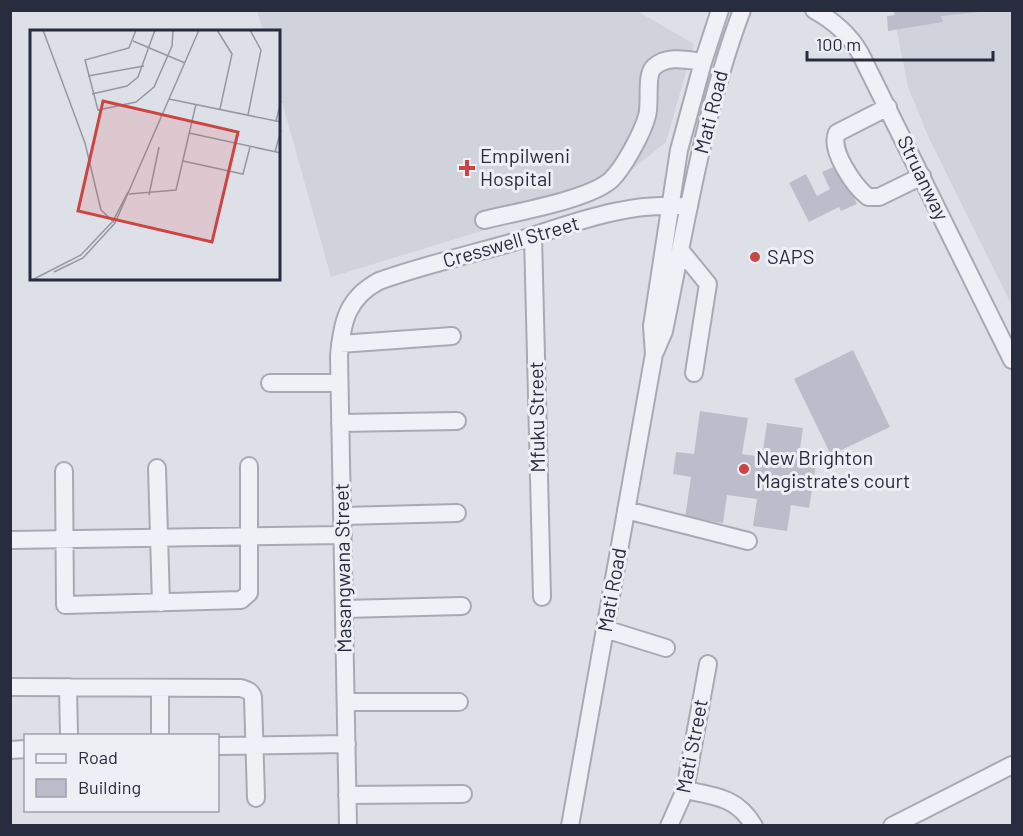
<svg xmlns="http://www.w3.org/2000/svg" width="1023" height="836" font-family="Barlow,sans-serif">
	<style>
		.built { fill: #d0d2dc }
		.building { fill: #bbbeca }
		.lines { fill: none; stroke-linecap: round; stroke-linejoin: round }
		.minor-casing { stroke: #a7aab4; stroke-width: 20 }
		.minor { stroke: #f0f1f6; stroke-width: 16 }
		.poi-dot { fill: #cd4542; stroke: #edeff5; stroke-width: 2 }
		.labels { text-anchor: middle; stroke-width: 6; stroke-linejoin: round; paint-order: stroke }
		.street-label { font-size: 20px; fill: #272c3e; stroke: #edeff5 }
		.poi-label { font-size: 20px; fill: #272c3e; stroke: #edeff5; text-anchor: start }
		.inset-road { fill: none; stroke: #9598a3; stroke-width: 1.5 }
		.view { fill: #cd4542; fill-opacity: 0.15; stroke: #cd4542; stroke-width: 3 }
		.inset-edge { fill: none; stroke: #272c3e; stroke-width: 3 }
	</style>
	<rect width="100%" height="100%" fill="#dee0e7"/>
	<path class="built" d="M257,11H637L694,44L666,142L602,194L331,277L279,91V32L263,31Z
		M893,11H1012V306L928,136L908,87Z"/>
	<path class="building" d="M894,10H980V12L941,16L943,22L888,31L887,16L895,15Z
		M838,165L857,204L841,211L839,207L809,222L789,183L806,174L817,196L830,189L822,172Z
		M853,350L890,427L831,455L794,379Z
		M700,411L748,418L742,454L762,457L767,423L803,428L798,462L816,465L809,508L791,505L787,531L753,526L757,499L727,495L723,523L685,518L691,477L673,474L676,452L694,454Z"/>
	<g class="lines">
		<defs>
			<path id="minor" d="M814,10C834,21 849,34 860,53L1012,360
				M888,107L837,133C829,150 854,186 868,197H879L922,176
				M484,220C516,212 588,200 611,180C624,167 642,134 647,116C651,103 645,75 654,67C667,55 687,60 703,62
				M533,236L542,597
				M681,251L708,284L694,373
				M340,344L452,336
				M655,352L664,331C686,224 703,114 742,10
				M270,383H339
				M340,423L457,421
				M157,468L161,603
				M64,471L65,605L241,600L249,593V466
				M626,510L748,541
				M343,516L457,513
				M10,540L343,535
				M344,609L462,606
				M605,629L666,648
				M10,687L241,688C247,690 251,691 253,697L256,798
				M68,687L69,736
				M160,688V736
				M346,702H459
				M218,746L347,744
				M10,750L26,749
				M685,790C715,796 737,797 754,826
				M347,795L463,794
				M348,826L339,356C342,322 347,298 379,281C421,266 464,256 507,244C566,226 626,200 689,207
				M570,826L654,354L652,326L679,150L703,62L720,10
				M669,826L685,790L708,664
				M892,826L1012,765"/>
		</defs>
		<use href="#minor" class="minor-casing"/>
		<use href="#minor" class="minor"/>
	</g>
	<g class="poi-dot">
		<path d="M464 159h6v6h6v6h-6v6h-6v-6h-6v-6h6z"/>
		<circle cx="755" cy="257" r="6"/>
		<circle cx="744" cy="469" r="6"/>
	</g>
	<g class="labels">
		<g class="street-label">
			<text transform="translate(711 112) rotate(-76)" y="7">Mati Road</text>
			<text transform="translate(923 178) rotate(64)" y="7">Struanway</text>
			<text transform="translate(511 242) rotate(-16)" y="7">Cresswell Street</text>
			<text transform="translate(537 417) rotate(-91)" y="7">Mfuku Street</text>
			<text transform="translate(343 568) rotate(-91)" y="7">Masangwana Street</text>
			<text transform="translate(612 590) rotate(-80)" y="7">Mati Road</text>
			<text transform="translate(692 746) rotate(-79)" y="7">Mati Street</text>
		</g>
		<g class="poi-label">
			<text x="480" y="163">Empilweni<tspan x="480" dy="23">Hospital</tspan></text>
			<text x="767" y="264">SAPS</text>
			<text x="756" y="465">New Brighton<tspan x="756" dy="23">Magistrate's court</tspan></text>
		</g>
	</g>
	<g transform="translate(30 30)">
		<rect width="250" height="250" fill="#dee0e7"/>
		<path class="inset-road" d="M13,0L55,113L71,180L85,193M106,0L99,18L55,30L68,80L106,72L124,57L142,16L143,0M187,0L202,24L190,79M103,11L155,33M58,46L114,36M62,64L97,56L108,47L125,0M139,69L251,92M218,85L231,20L220,0M246,91L251,71M159,103L251,123M245,122L251,100M153,131L213,144L220,117M99,164L146,160L166,74M119,165L129,117M24,242L53,228L85,193L169,0M2,250L51,225L83,191L98,162"/>
		<path class="view" d="M73,71L208,102L182,212L48,181Z"/>
		<rect width="250" height="250" class="inset-edge"/>
	</g>
	<rect width="1023" height="836" fill="none" stroke="#272c3e" stroke-width="24"/>
	<rect x="24" y="734" width="195" height="78" fill="#edeff5" stroke="#9ea1ac" stroke-width="1.5"/>
	<rect x="36" y="754" width="30" height="9" fill="#f0f1f6" stroke="#9ea1ac" stroke-width="1.5"/>
	<text x="78" y="764" font-size="18" fill="#272c3e">Road</text>
	<rect x="36" y="779" width="30" height="18" fill="#bbbeca" stroke="#9ea1ac" stroke-width="1.5"/>
	<text x="78" y="794" font-size="18" fill="#272c3e">Building</text>
	<path d="M807 51v9h186v-9" fill="none" stroke="#272c3e" stroke-width="3"/>
	<text x="816" y="51" font-size="18" fill="#272c3e" stroke="#edeff5" stroke-width="4.5" paint-order="stroke">100 m</text>
</svg>
